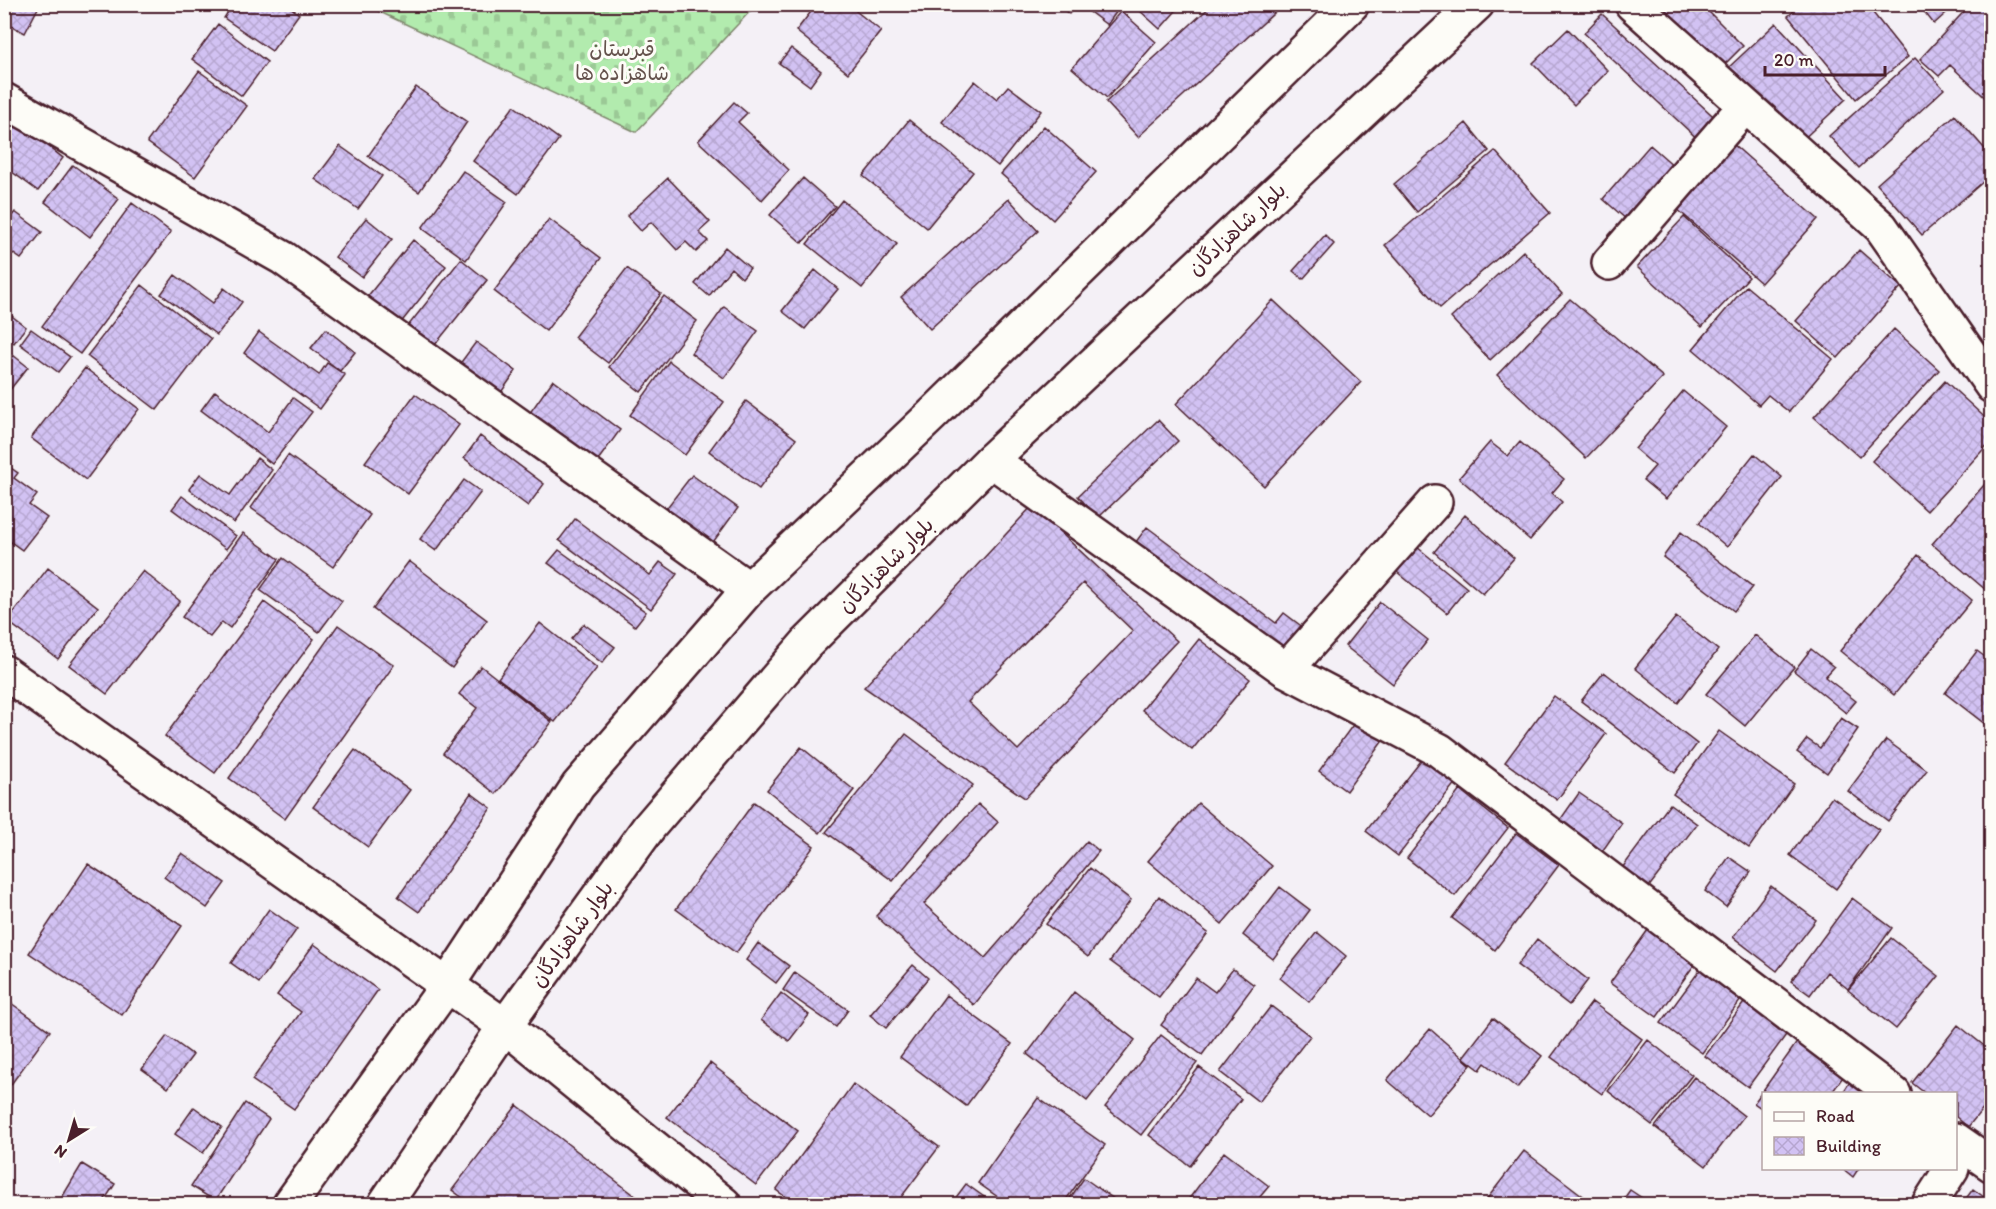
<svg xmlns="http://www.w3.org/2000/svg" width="1996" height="1209" font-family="Itim,'Playpen Sans Arabic',sans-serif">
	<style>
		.cemetery { fill: url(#cemetery-stones); stroke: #7e856c; stroke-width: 1.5 }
		.building { fill: url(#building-cross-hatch); stroke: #4a1f2b; stroke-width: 1.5; fill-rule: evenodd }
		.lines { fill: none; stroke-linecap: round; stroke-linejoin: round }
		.street-casing { stroke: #4a1f2b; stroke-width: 38 }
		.secondary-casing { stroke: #4a1f2b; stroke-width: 38 }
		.street { stroke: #fdfcf7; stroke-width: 33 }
		.secondary { stroke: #fdfcf7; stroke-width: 33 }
		.labels { text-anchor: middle; stroke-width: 6; stroke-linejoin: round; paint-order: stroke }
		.park-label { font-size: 21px; fill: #64524c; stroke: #fdfcf7 }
		.street-label { font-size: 21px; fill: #4a1f2b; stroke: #fdfcf7 }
	</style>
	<defs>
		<pattern id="cemetery-stones" width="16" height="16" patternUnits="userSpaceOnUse" patternTransform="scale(1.5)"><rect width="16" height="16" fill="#b2ebae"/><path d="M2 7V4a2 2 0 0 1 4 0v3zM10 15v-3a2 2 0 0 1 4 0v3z" fill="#9bc996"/></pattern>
		<pattern id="building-cross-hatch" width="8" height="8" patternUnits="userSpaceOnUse" patternTransform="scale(1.5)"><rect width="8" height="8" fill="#d2c2f3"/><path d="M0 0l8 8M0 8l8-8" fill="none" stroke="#b6a6d0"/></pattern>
	</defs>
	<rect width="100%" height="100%" fill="#f4f0f6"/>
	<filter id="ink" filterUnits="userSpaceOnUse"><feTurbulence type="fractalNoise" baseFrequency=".0167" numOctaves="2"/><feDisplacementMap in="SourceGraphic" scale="12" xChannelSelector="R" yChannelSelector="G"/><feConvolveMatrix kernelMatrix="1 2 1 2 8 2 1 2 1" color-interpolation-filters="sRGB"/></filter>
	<g filter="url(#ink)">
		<path class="cemetery" d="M365,5H756L636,132Z"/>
		<path class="building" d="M4,4H40L25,33L4,22Z
			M233,4H286L299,14L272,51L224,18Z
			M817,4H847L881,31L848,73L796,31Z
			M1056,4H1076L1069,14Z
			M1079,4H1122L1107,25Z
			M1144,4H1182L1160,29L1139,10Z
			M1213,4H1284L1138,137L1106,102Z
			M1658,4H1701L1743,46L1721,68Z
			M1802,4H1866L1908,57L1856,99L1788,16Z
			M1918,4H1956L1934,24Z
			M1971,4H1992V104L1950,65L1939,76L1920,59Z
			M1121,11L1156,42L1107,98L1072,68Z
			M1602,14L1723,125L1704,145L1584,33Z
			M1776,23L1846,99L1797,145L1727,69Z
			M218,24L267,62L242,96L192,59Z
			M1568,29L1608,71L1574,105L1533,63Z
			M791,48L821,71L810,86L779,63Z
			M1915,58L1944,89L1859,168L1829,136Z
			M199,71L247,106L195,177L147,142Z
			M975,81L997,99L1008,86L1041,111L998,166L942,122Z
			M416,87L467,122L419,192L368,156Z
			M734,102L747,113L738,122L789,170L762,200L698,141Z
			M514,106L559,139L518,194L473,161Z
			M1955,115L1992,157V174L1922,235L1877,184Z
			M909,120L973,172L927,228L863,176Z
			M16,121L63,158L38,191L4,166V136Z
			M1466,123L1489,151L1417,212L1394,184Z
			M1044,126L1096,172L1053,220L1001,174Z
			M1733,144L1818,219L1761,283L1676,208Z
			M1650,145L1682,173L1635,227L1603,199Z
			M340,146L382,176L358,209L315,179Z
			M1495,151L1550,213L1440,308L1385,245Z
			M73,165L119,199L90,237L45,202Z
			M463,171L507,202L466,260L422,228Z
			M668,178L710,222L699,232L708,241L696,252L686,242L677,250L651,222L641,231L627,216Z
			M803,178L835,206L802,243L770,215Z
			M1009,199L1038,231L930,329L901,297Z
			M842,200L897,244L862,288L807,244Z
			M132,203L171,232L80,354L42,326Z
			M15,212L42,232L21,259L4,247V225Z
			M1684,217L1749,277L1702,327L1637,267Z
			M366,218L392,239L362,277L335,257Z
			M549,219L601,258L546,331L494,291Z
			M1325,235L1334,244L1303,279L1293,271Z
			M413,240L446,266L396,329L363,302Z
			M725,247L750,268L742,278L731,268L709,296L695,284Z
			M1859,250L1901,287L1838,358L1796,321Z
			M1523,251L1562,294L1490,360L1451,318Z
			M461,259L487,280L430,351L404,331Z
			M627,268L661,294L608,363L574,337Z
			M815,270L838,289L805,329L782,311Z
			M175,275L213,303L224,288L242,302L217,335L161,294Z
			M142,285L211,339L157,410L87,356Z
			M1746,286L1833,359L1789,412L1768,395L1759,405L1693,349Z
			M664,296L697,321L641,392L609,367Z
			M1570,299L1663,377L1586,458L1497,375Z
			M1273,300L1361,382L1264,486L1176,404Z
			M724,307L758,331L724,378L691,353Z
			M4,310L26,327L14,343L4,335Z
			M31,329L70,357L58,372L20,344Z
			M326,329L355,352L340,371L311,348Z
			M1894,329L1939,370L1859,457L1814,417Z
			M259,332L319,375L327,363L345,375L320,409L244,353Z
			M476,342L516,371L497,398L456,369Z
			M13,355L28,367L4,397V366Z
			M669,361L724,402L685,455L630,415Z
			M85,368L139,409L86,480L31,438Z
			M553,380L620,430L596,463L529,414Z
			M1945,381L1992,424V440L1927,511L1872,461Z
			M215,391L268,432L293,398L312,412L272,464L201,410Z
			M1683,391L1726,427L1666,499L1643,480L1655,466L1635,449Z
			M415,394L459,425L408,494L365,462Z
			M746,401L796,439L759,489L709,451Z
			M1158,420L1178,441L1098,518L1078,496Z
			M480,436L544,484L528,506L464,458Z
			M1490,442L1508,456L1520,442L1564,479L1552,493L1562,502L1530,540L1459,478Z
			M1754,454L1782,477L1727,547L1699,523Z
			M288,455L370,515L333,567L251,508Z
			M257,458L272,470L234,523L189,489L200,474L230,495Z
			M8,466L18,473L14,478L37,495L29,505L47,518L22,550L4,537V471Z
			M692,475L738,508L711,545L665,510Z
			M1992,476V586L1987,591L1932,544Z
			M464,480L481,492L436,551L420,539Z
			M182,496L236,536L226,549L172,509Z
			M1032,506L1177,641L1025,798L864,687ZM1083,583L1133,631L1018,750L968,702Z
			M1465,515L1514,558L1483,594L1434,552Z
			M575,519L650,575L660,562L677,574L651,609L559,540Z
			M1147,527L1276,623L1284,613L1304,628L1288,646L1262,643L1132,547Z
			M1681,532L1753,587L1734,611L1663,557Z
			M243,533L279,559L230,628L222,622L210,637L182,617Z
			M1406,538L1467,588L1447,613L1386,563Z
			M559,550L646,612L635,626L548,563Z
			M1918,555L1972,600L1894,695L1840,651Z
			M283,558L342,601L319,632L260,590Z
			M409,561L487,620L452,668L373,609Z
			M48,568L98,607L58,659L7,621Z
			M143,571L180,601L107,694L69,665Z
			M264,602L314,639L215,773L165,736Z
			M1380,602L1428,640L1393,684L1345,646Z
			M1676,617L1718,650L1678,703L1635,668Z
			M540,623L597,668L555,722L498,678Z
			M584,624L615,647L602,663L571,639Z
			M338,625L394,665L285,819L229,778Z
			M1755,635L1794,667L1745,726L1706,694Z
			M1199,639L1250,679L1192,750L1142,710Z
			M1811,649L1834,667L1825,677L1856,701L1846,713L1794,671Z
			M1977,651L1992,662L1990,728L1945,693Z
			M481,666L552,722L496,794L443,753L477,708L459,694Z
			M1604,672L1697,744L1675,773L1581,701Z
			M1554,696L1606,734L1557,800L1505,762Z
			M1358,718L1385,738L1346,791L1319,771Z
			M1841,718L1858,729L1827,773L1797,752L1807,739L1820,748Z
			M1719,731L1794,784L1749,848L1673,794Z
			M906,734L973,785L893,881L826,832Z
			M1886,740L1927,770L1888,821L1848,791Z
			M801,747L854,790L820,833L767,790Z
			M355,750L410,790L368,847L313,807Z
			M1424,757L1456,782L1398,856L1366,831Z
			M1460,790L1508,828L1455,896L1407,858Z
			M471,793L491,808L419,912L398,897Z
			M1579,793L1622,823L1601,853L1558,823Z
			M1832,797L1879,830L1836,889L1790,855Z
			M754,802L814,846L736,953L676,909Z
			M1198,803L1272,866L1222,924L1148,861Z
			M978,804L998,822L924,904L985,958L1087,841L1099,851L974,1005L876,916Z
			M1670,804L1697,824L1648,888L1622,868Z
			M1516,833L1559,865L1495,950L1452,918Z
			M182,853L225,883L207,908L164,877Z
			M1729,857L1751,872L1726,907L1705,891Z
			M88,864L182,926L122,1015L29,953Z
			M1090,868L1131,900L1088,957L1046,924Z
			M1771,886L1816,920L1777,971L1733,937Z
			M1280,887L1310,910L1273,959L1243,935Z
			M1159,896L1208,933L1159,997L1110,961Z
			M1852,898L1892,928L1848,989L1827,972L1810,995L1791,981Z
			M269,909L297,929L259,983L231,963Z
			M1655,920L1702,954L1657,1017L1610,983Z
			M1317,932L1346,956L1309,1002L1280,978Z
			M1891,938L1939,976L1896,1029L1848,990Z
			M1537,939L1588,980L1569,1005L1517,965Z
			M758,943L789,966L776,983L746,960Z
			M314,944L378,990L294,1109L252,1080L301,1012L277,995Z
			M1705,963L1746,993L1702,1053L1661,1023Z
			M913,965L928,978L886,1028L870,1015Z
			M1233,969L1254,985L1202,1055L1161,1025L1196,978L1215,992Z
			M795,972L848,1010L836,1027L783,990Z
			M1074,992L1135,1040L1087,1101L1027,1054Z
			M781,993L809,1015L789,1041L761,1020Z
			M1751,993L1794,1024L1748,1087L1705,1056Z
			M946,995L1012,1044L966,1106L900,1057Z
			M4,998L50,1031L4,1094Z
			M1592,1002L1642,1039L1602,1094L1551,1057Z
			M1271,1006L1310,1036L1259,1102L1220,1072Z
			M1493,1018L1542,1056L1517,1088L1485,1063L1480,1070L1463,1057Z
			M1958,1025L1992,1052V1097L1968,1127L1956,1117V1094H1926L1912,1083Z
			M1430,1029L1471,1065L1428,1115L1387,1080Z
			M1161,1035L1197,1063L1141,1135L1105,1107Z
			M167,1036L193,1055L168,1088L142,1069Z
			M1800,1038L1847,1071L1831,1094H1764V1110L1754,1103Z
			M1648,1040L1692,1075L1652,1125L1608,1091Z
			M710,1063L798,1131L756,1185L667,1117Z
			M1199,1067L1241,1099L1190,1166L1149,1135Z
			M1694,1077L1744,1116L1706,1166L1655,1127Z
			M1851,1080L1869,1094H1842Z
			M853,1084L939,1147L896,1204H796L776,1190Z
			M1038,1098L1105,1145L1063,1204H1008L978,1183Z
			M245,1103L269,1119L215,1201L191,1186Z
			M517,1105L646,1204H471L452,1190Z
			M194,1107L222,1127L203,1153L175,1134Z
			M1524,1151L1586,1198L1581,1204H1483Z
			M1224,1152L1269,1186L1254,1204H1185Z
			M82,1164L115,1184L102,1204H58Z
			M1842,1168H1859L1853,1177Z
			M1084,1178L1121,1204H1066Z
			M966,1184L994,1204H951Z
			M1973,1189L1992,1203V1204H1962Z
			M1630,1190L1651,1204H1620Z
			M1395,1197L1404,1204H1389Z"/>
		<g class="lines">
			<defs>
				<path id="street" d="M1632,4L1881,227L1992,386
					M4,100L283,258L749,589
					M1609,263L1745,106
					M991,460L1286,670L1439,750L1894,1094
					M1286,670L1435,502
					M4,672L505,1026
					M1956,1140L1992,1165
					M1929,1204L1952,1168"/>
				<path id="secondary" d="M505,1026L724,1204
					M290,1204L448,984L578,786L749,589L932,415L1352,4
					M385,1204L505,1026L649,827L806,644L991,460L1477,4"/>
			</defs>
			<use href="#street" class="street-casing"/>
			<use href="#secondary" class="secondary-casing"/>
			<use href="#street" class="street"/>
			<use href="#secondary" class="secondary"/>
		</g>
	</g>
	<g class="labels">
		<g class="park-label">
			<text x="622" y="56">قبرستان<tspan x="622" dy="24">شاهزاده ها</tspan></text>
		</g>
		<g class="street-label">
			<text transform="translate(1237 229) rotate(-43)" y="7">بلوار شاهزادگان</text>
			<text transform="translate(886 565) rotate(-45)" y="7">بلوار شاهزادگان</text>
			<text transform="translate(572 934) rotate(-54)" y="7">بلوار شاهزادگان</text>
		</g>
	</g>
	<rect width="1996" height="1209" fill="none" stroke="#fdfcf7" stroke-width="24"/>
	<rect x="12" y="12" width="1972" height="1185" fill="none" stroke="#4a1f2b" stroke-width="2" filter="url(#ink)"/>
	<rect x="1762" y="1092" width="195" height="78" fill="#fdfcf7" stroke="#b5a4a5" stroke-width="1.5"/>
	<rect x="1774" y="1112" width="30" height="9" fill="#fdfcf7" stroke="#b5a4a5" stroke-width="1.5"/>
	<text x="1816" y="1122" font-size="18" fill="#4a1f2b">Road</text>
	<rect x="1774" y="1137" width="30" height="18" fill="url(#building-cross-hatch)" stroke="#b5a4a5" stroke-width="1.5"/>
	<text x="1816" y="1152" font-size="18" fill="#4a1f2b">Building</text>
	<g transform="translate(69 1140) rotate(217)" stroke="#fdfcf7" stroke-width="4.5" paint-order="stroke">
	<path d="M0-4.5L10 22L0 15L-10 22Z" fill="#4a1f2b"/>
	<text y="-9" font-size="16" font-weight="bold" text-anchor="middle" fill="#4a1f2b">N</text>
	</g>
	<path d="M1765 66v9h120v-9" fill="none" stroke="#4a1f2b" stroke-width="3"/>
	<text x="1774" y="66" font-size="18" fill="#4a1f2b" stroke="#fdfcf7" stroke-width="4.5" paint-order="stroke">20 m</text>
</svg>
